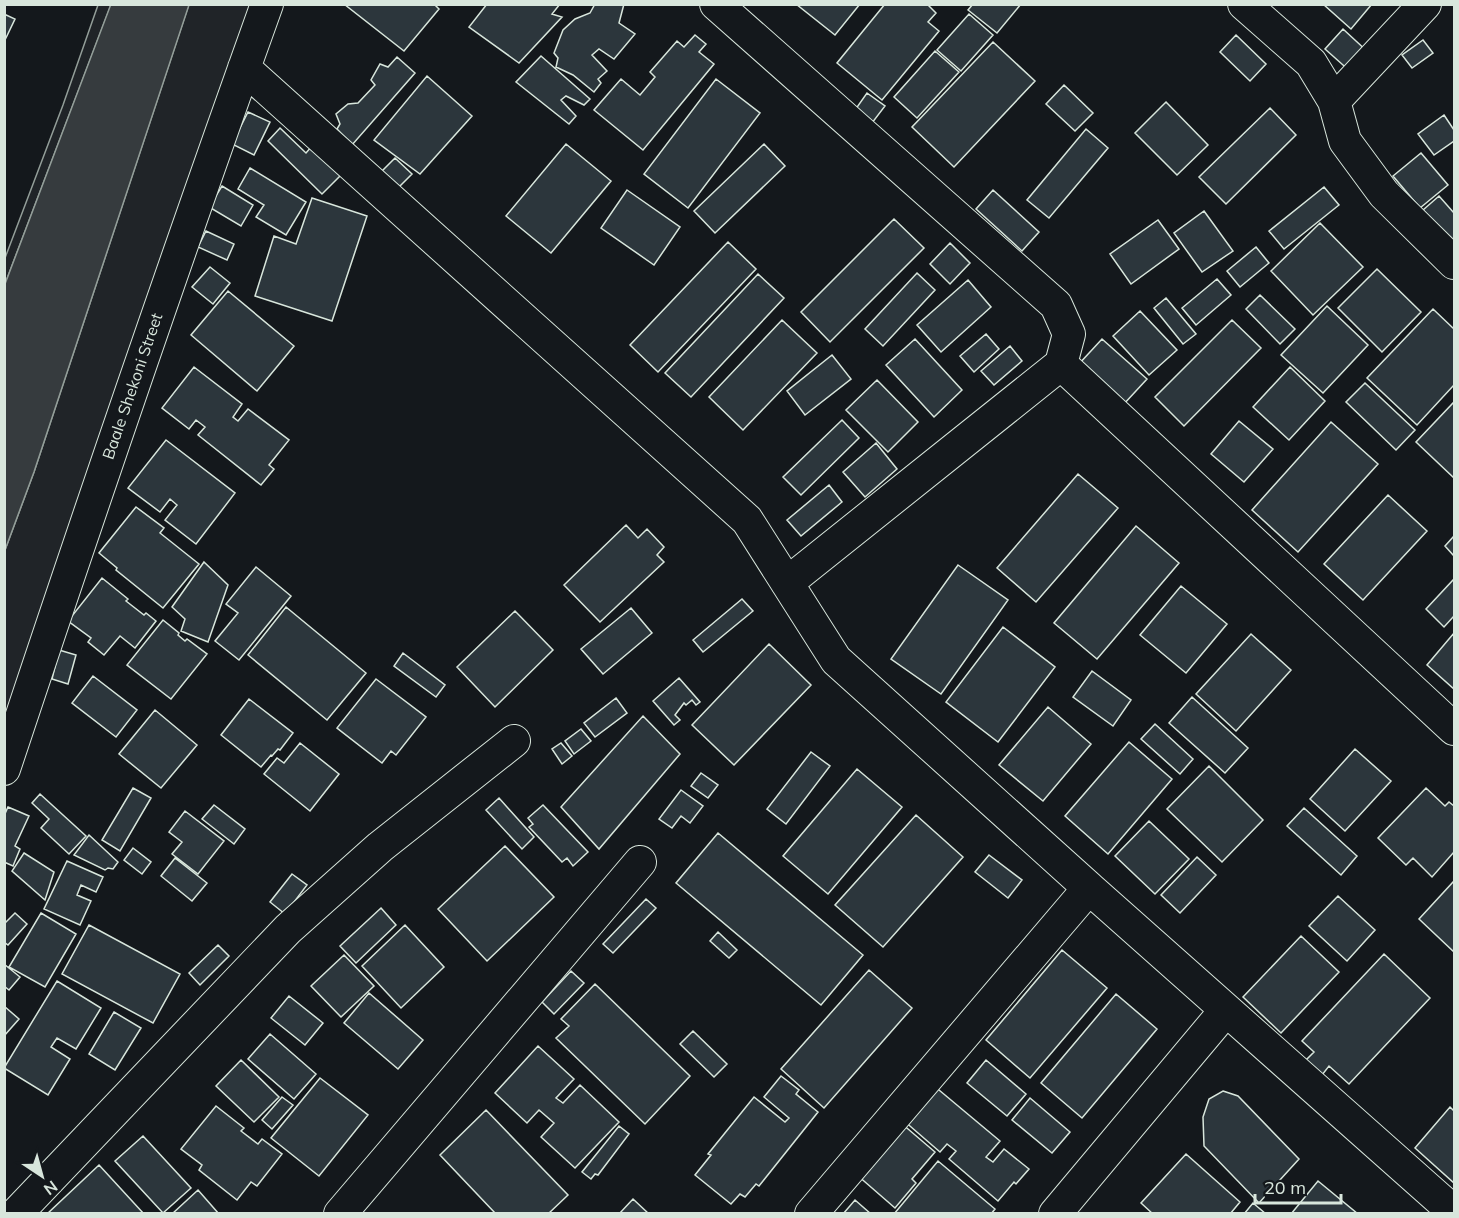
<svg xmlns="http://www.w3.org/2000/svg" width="1459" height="1218" font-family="Mulish,sans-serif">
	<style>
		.green { fill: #202428; stroke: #939e99; stroke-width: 1.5 }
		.water { fill: #363b3e; stroke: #939e99; stroke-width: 1.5 }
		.building { fill: #2c363c; stroke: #d8e6dc; stroke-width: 1.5 }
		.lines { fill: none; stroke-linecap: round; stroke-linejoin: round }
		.minor-casing { stroke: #d8e6dc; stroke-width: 34 }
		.minor { stroke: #14181c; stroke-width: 32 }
		.labels { text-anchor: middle; stroke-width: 4.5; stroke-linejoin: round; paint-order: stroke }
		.street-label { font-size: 16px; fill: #d8e6dc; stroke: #14181c }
	</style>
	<rect width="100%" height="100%" fill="#14181c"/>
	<path class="green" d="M189,4L266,5L5,748V550L34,472Z
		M98,5H111L5,284V258L63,105Z"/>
	<path class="water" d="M111,4L189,5L34,472L5,550V284Z"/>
	<path class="building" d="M344,4H434L439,9L404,51Z
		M487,4H560L552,14L562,17L519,63L469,27Z
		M595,4H624L619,23L635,34L614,59L599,49L592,55L607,71L598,79L601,83L594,92L573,75L556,67L558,58L554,53L563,30L575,19L590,13Z
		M796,4H860L835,35Z
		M885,4H927L936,13L928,22L939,31L882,100L837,63Z
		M973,4H1021L997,33L968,10Z
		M1323,4H1372L1351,29Z
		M4,14L15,19L4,42Z
		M969,14L993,35L961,71L937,50Z
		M1343,29L1369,53L1352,73L1325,49Z
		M695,35L706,44L699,52L714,64L643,150L594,110L621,79L640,95L655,77L650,72L677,41L684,47Z
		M1236,35L1266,64L1250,81L1220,52Z
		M1423,40L1433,53L1412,68L1402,55Z
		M993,42L1035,81L954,167L912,127Z
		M935,51L959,72L917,118L894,97Z
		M541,56L590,99L584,105L566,96L561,100L576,116L569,124L516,82Z
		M397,57L415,73L352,145L337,129L340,124L336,114L348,104L358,103L375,85L371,80L380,64L388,67Z
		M427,76L472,116L420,174L374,140Z
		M716,79L760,113L688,208L644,174Z
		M1064,85L1093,113L1075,131L1046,104Z
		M867,93L885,106L872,123L855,110Z
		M1166,102L1208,145L1177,175L1135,133Z
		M1270,108L1296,135L1226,204L1199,177Z
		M248,112L270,122L254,155L232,144Z
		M1444,115L1454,130V141L1434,155L1418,134Z
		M280,128L306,153L312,146L341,175L322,194L268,141Z
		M1086,129L1108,148L1049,218L1027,200Z
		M566,144L611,181L551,253L506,216Z
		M764,144L785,166L715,233L694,211Z
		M1421,153L1448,185L1420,208L1393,176Z
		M395,158L412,174L399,187L382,171Z
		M250,168L306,202L286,235L256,217L264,205L238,189Z
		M222,186L253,205L241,226L209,207Z
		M1324,187L1339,205L1284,249L1269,231Z
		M627,190L680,227L654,265L601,228Z
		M993,190L1039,232L1022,251L976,209Z
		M1439,196L1454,213V246L1423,210Z
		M312,198L367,216L332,321L255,296L274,236L296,244Z
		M1204,211L1233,251L1202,272L1174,233Z
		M894,219L924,248L830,342L801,312Z
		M1158,220L1179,249L1131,284L1110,254Z
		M1320,223L1363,267L1313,315L1271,271Z
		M206,231L234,244L227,260L198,247Z
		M728,242L756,269L658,372L630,345Z
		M950,243L970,263L950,284L930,264Z
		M1256,247L1269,263L1240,287L1227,271Z
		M210,267L230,283L213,304L192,287Z
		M1377,269L1421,312L1382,352L1338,308Z
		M917,273L935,290L883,346L865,329Z
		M758,274L784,298L691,397L665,373Z
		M1217,279L1231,295L1196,325L1182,308Z
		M968,280L991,307L941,352L917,325Z
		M228,291L294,346L257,391L191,335Z
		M1260,295L1295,329L1280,344L1246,309Z
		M1166,298L1196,334L1183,344L1154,308Z
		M1327,306L1368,345L1323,393L1281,355Z
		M1433,309L1454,329V385L1417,425L1367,378Z
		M1140,311L1177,350L1149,375L1113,336Z
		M782,320L817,353L743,430L709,397Z
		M1232,320L1261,348L1184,426L1155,397Z
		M986,334L999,349L974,372L960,356Z
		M915,339L962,390L934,417L886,365Z
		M1102,339L1147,379L1123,405L1078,365Z
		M1010,346L1022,361L994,385L981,371Z
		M832,355L851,379L805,415L787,391Z
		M194,367L242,404L233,417L238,421L248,409L289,440L269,465L274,469L261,485L198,435L205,427L196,420L189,429L162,408Z
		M1290,367L1325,401L1289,440L1253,407Z
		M877,380L918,422L888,452L846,410Z
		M1365,383L1415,430L1396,450L1346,402Z
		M1454,402V478L1416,442Z
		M842,420L859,438L801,495L783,477Z
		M1239,421L1273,449L1244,482L1211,454Z
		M1331,422L1378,464L1298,552L1252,510Z
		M166,440L235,493L196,544L165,520L177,505L170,499L160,512L128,488Z
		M876,443L897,469L865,497L843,472Z
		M1078,474L1118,508L1036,602L997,568Z
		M829,485L842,502L801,536L787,520Z
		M1388,495L1427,531L1363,600L1324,564Z
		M136,507L164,528L160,533L199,564L163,608L116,570L117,568L99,553Z
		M626,525L638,538L647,529L664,547L657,555L664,562L600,622L564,585Z
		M1136,526L1179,563L1097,659L1054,623Z
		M1454,536V556L1445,546Z
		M204,562L228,585L208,642L181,631L185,619L172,607Z
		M958,565L1008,600L941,694L891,659Z
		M256,567L291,596L239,660L215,641L238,613L226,604Z
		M102,578L128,599L126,601L144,615L146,613L156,621L135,648L120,636L104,655L88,642L91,638L68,621Z
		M1454,579V616L1444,627L1426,609Z
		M1181,586L1227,624L1186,673L1140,635Z
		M742,599L753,611L703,652L693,640Z
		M286,607L366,673L327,720L248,655Z
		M631,608L652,633L603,674L581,649Z
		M515,611L553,650L495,707L457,667Z
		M163,620L179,633L178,635L185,641L187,639L207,654L171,699L127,665Z
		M1003,627L1055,667L998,742L946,702Z
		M1454,633V689L1427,665Z
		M1251,634L1291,670L1236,731L1196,694Z
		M769,644L811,685L734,765L692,725Z
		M59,650L76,655L68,684L52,679Z
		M403,653L445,685L436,697L394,666Z
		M1092,671L1131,700L1113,726L1073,697Z
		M93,676L137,710L116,737L72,703Z
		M679,678L700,702L696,705L692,700L686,705L684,703L675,715L680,720L674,725L653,701Z
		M376,679L426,717L396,755L391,751L382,763L337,728Z
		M1192,697L1248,748L1225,773L1169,723Z
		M616,698L627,713L595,737L584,723Z
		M249,699L293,733L280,750L278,749L272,756L271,755L261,767L221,735Z
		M1048,707L1091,744L1043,801L999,765Z
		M155,710L197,745L161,788L119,754Z
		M643,716L680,754L599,849L561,807Z
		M1155,724L1193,759L1180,774L1141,739Z
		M581,729L591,741L574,754L565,741Z
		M1129,742L1172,779L1108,854L1065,816Z
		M300,743L339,774L310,811L264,774L277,758L284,763Z
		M561,743L572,756L562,764L552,749Z
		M1355,749L1391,781L1345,831L1310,799Z
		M811,752L830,766L786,824L767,809Z
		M1209,766L1263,820L1222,862L1167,809Z
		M857,769L902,807L828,894L783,856Z
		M701,773L718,785L708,798L691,786Z
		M133,788L151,798L120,851L102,840Z
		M1426,788L1445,806L1449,802L1454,806V852L1432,877L1413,858L1406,865L1378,838Z
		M681,790L703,806L690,823L681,816L672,828L659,819Z
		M40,794L86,836L69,854L41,828L49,819L32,803Z
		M499,798L534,837L522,849L486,810Z
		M214,805L245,829L234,844L202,819Z
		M543,805L588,852L573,866L567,858L562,862L529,827L533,824L528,818Z
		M8,807L29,816L15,846L20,849L13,866L4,862V816Z
		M1304,808L1357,856L1341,875L1287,826Z
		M185,811L224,841L198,874L172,854L182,842L169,832Z
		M916,815L963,857L883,947L835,905Z
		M1149,821L1189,859L1155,894L1115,856Z
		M718,833L863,955L821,1005L676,883Z
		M89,835L118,862L113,869L108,868L105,870L74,855Z
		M505,846L554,897L487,961L438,909Z
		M133,848L151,862L142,874L124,860Z
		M24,853L54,872L45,900L12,871Z
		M989,855L1022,880L1008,898L975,872Z
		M1197,857L1216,875L1180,913L1161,895Z
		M175,858L207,883L192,901L161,876Z
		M67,861L103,877L96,892L81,885L77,895L91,901L80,925L44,909Z
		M292,874L307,885L285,914L270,902Z
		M1454,881V952L1419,919Z
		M1338,896L1375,930L1347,961L1309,926Z
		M646,899L656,908L613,953L603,944Z
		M381,908L396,925L356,963L340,946Z
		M15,913L27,924L8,945L4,942V924Z
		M41,913L76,934L45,987L9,967Z
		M89,925L180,974L153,1023L62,974Z
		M405,925L444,967L401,1008L362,966Z
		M718,932L737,950L729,958L710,941Z
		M1301,936L1339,972L1281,1033L1243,997Z
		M218,945L229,956L200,985L189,973Z
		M1062,950L1107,988L1030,1078L986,1040Z
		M1384,954L1430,998L1349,1084L1329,1066L1322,1075L1306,1060L1314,1052L1302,1041Z
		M344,955L374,986L341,1017L311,986Z
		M4,964L20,977L9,990L4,986Z
		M869,970L912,1008L824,1108L781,1069Z
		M571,971L584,983L554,1014L542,1002Z
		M57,981L101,1008L76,1049L57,1038L51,1047L70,1059L48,1095L4,1068Z
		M595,984L690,1076L645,1124L556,1038L569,1026L561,1019Z
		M369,993L423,1040L398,1069L344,1023Z
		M1116,994L1157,1029L1082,1118L1041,1083Z
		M289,996L323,1023L305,1045L271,1018Z
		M4,1006L19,1019L4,1036Z
		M114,1012L141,1028L115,1070L89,1054Z
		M693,1031L727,1064L714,1077L680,1044Z
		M270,1034L316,1074L294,1099L248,1059Z
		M538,1046L574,1079L556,1098L563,1103L580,1085L619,1122L575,1168L541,1137L554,1123L539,1110L527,1123L495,1093Z
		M241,1060L279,1097L254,1122L216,1086Z
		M986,1060L1026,1094L1007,1116L967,1083Z
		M781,1076L799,1090L796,1094L818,1112L759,1186L756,1184L745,1197L740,1194L731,1204L695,1175L711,1155L708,1154L754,1097L785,1122L789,1118L764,1097Z
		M320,1078L368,1115L319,1176L271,1138Z
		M933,1085L1000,1141L986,1157L993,1162L1004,1149L1029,1169L1016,1184L1014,1182L998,1201L949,1159L956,1151L947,1144L940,1152L903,1120Z
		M1223,1091L1238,1096L1299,1159L1259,1203L1204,1146L1203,1117L1209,1099Z
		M282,1097L293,1105L272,1129L262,1120Z
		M1030,1098L1070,1132L1052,1153L1012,1120Z
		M216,1106L244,1128L241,1131L258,1144L262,1139L282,1154L257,1186L251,1182L237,1200L199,1170L202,1165L181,1149Z
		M1450,1107L1454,1111V1183L1415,1148Z
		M486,1110L568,1195L548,1214H496L440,1155Z
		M901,1123L935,1152L912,1179L916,1183L895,1208L857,1175Z
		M619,1126L629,1134L598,1175L595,1174L591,1179L582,1172Z
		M143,1136L191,1188L163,1213L115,1161Z
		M1186,1154L1240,1202L1230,1214H1153L1141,1203Z
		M938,1161L995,1209L991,1214H894Z
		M99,1165L144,1214H47Z
		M1318,1181L1358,1214H1291Z
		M198,1190L219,1214H172Z
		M633,1199L649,1214H619Z
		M855,1200L871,1214H843Z
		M1253,1203L1266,1214H1244Z"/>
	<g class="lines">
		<defs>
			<path id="minor" d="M716,4L1056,305L1069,334L1061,364L787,583
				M1244,4L1311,63L1334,101L1345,141L1384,194L1454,263
				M244,68L747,520L836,660L1089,888L811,1214
				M1334,101L1425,4
				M1061,364L1454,729
				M4,769C89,513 176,258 267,4
				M1089,888L1454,1212
				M16,1214L288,929L380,847L514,741
				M340,1214L640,862
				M1055,1214L1226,1010"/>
		</defs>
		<use href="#minor" class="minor-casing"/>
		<use href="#minor" class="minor"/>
	</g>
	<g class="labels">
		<g class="street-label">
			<text transform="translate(132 386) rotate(-71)" y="6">Baale Shekoni Street</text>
		</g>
	</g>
	<rect width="1459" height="1218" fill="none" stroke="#d8e6dc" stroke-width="12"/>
	<g transform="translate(42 1176) rotate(144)" stroke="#14181c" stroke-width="4.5" paint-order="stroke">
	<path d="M0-4.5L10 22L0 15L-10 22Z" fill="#d8e6dc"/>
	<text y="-9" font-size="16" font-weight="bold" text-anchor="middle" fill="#d8e6dc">N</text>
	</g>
	<path d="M1255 1194v9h86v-9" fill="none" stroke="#d8e6dc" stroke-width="3"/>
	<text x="1264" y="1194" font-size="18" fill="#d8e6dc" stroke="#14181c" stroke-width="4.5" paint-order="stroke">20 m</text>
</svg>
